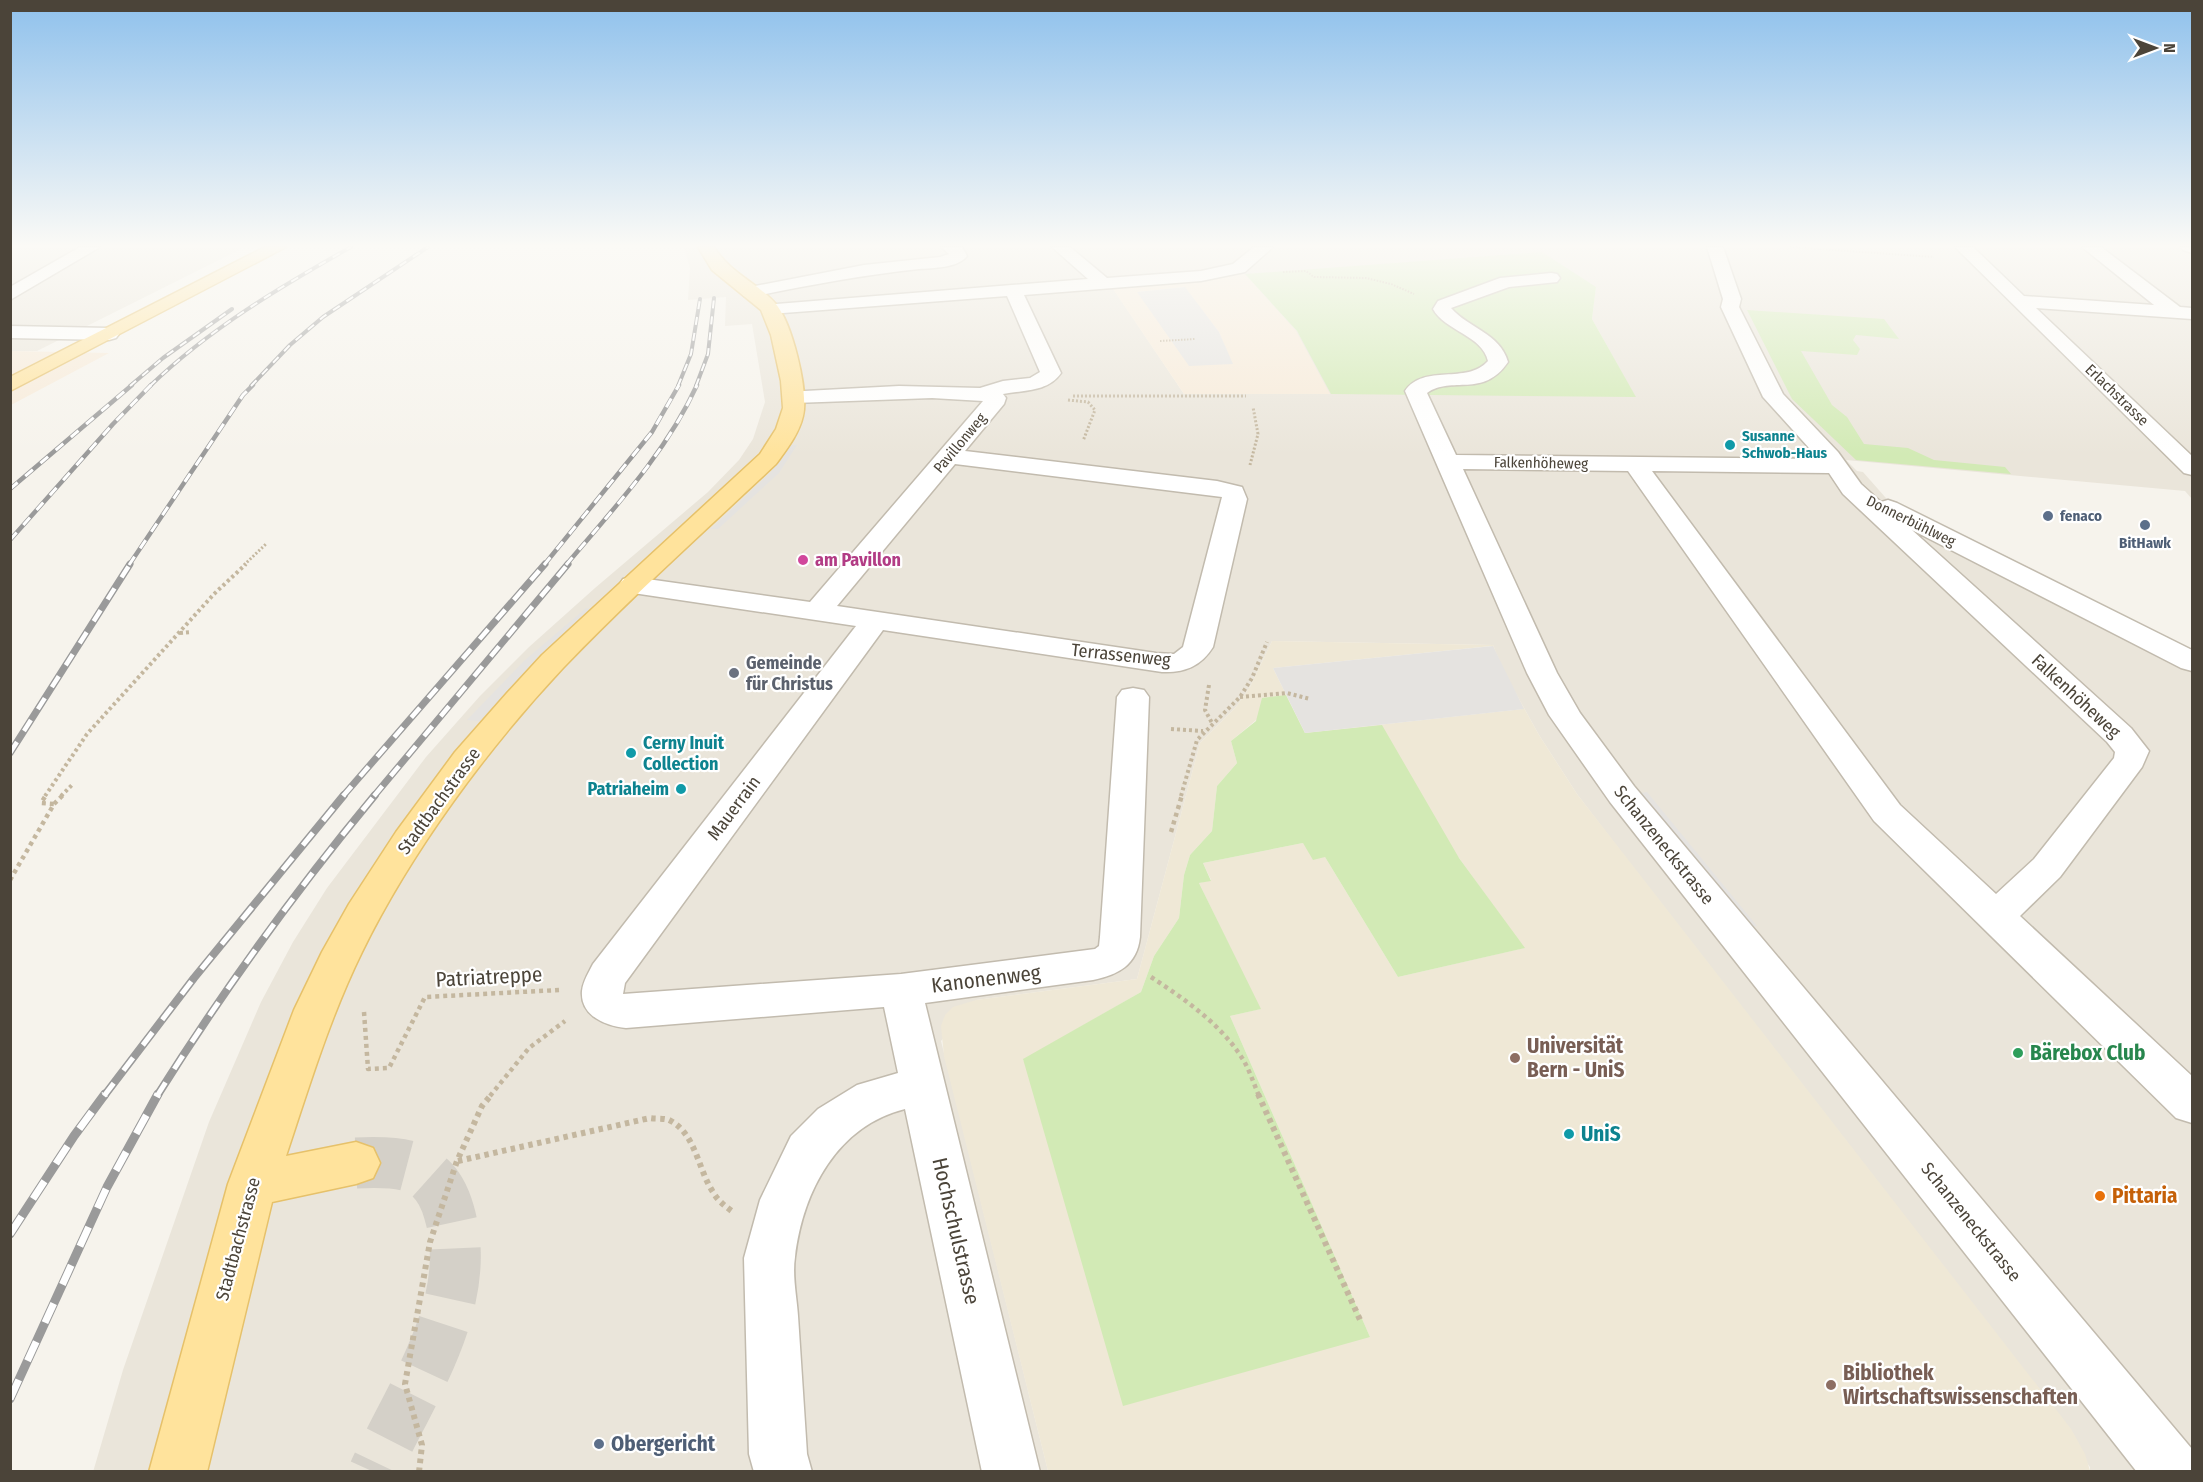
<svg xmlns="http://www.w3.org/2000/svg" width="2203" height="1482" font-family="'Fira Sans Condensed',sans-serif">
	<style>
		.residential { fill: #eae5da; fill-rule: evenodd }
		.commercial { fill: #f7ead8; fill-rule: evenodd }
		.education { fill: #efe8d6; fill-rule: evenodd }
		.green { fill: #d2eab5 }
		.parking { fill: #e5e3e0 }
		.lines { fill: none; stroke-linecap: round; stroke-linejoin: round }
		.major-tunnel { stroke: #d4d0c8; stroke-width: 51; stroke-dasharray: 51 26; stroke-linecap: butt }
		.minor-casing { stroke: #c2bbae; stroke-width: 3 }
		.major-casing { stroke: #e6c16a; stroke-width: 3 }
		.path-far4 { stroke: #c4b79f; stroke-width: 2; stroke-dasharray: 1.5 1.5; stroke-linecap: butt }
		.path-far3 { stroke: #c4b79f; stroke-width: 3; stroke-dasharray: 2 2; stroke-linecap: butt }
		.path-far2 { stroke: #c4b79f; stroke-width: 4; stroke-dasharray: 3 3; stroke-linecap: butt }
		.path-far1 { stroke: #c4b79f; stroke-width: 4.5; stroke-dasharray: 4 4; stroke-linecap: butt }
		.path { stroke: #c4b79f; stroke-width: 6; stroke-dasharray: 4.5 4.5; stroke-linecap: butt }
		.minor { fill: #fff; fill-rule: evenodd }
		.major { fill: #ffe39c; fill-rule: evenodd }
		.rail-far4-casing { stroke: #9a9a9a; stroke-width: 4 }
		.rail-far3-casing { stroke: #9a9a9a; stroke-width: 4.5 }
		.rail-far2-casing { stroke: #9a9a9a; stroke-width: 7 }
		.rail-far1-casing { stroke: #9a9a9a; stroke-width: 8 }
		.rail-casing { stroke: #9a9a9a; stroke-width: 9 }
		.rail-far4 { stroke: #fff; stroke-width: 2; stroke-dasharray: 8; stroke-linecap: butt }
		.rail-far3 { stroke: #fff; stroke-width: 3; stroke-dasharray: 10; stroke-linecap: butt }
		.rail-far2 { stroke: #fff; stroke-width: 4.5; stroke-dasharray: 13; stroke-linecap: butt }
		.rail-far1 { stroke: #fff; stroke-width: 5; stroke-dasharray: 16; stroke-linecap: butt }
		.rail { stroke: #fff; stroke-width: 7; stroke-dasharray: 21; stroke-linecap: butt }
		.culture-dot { fill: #0f9aa8; stroke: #fff; stroke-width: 2 }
		.service-dot { fill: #5c6f8a; stroke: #fff; stroke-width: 2 }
		.hotel-dot { fill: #d1479c; stroke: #fff; stroke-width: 2 }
		.worship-dot { fill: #6b7280; stroke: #fff; stroke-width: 2 }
		.leisure-dot { fill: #2e9e5b; stroke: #fff; stroke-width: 2 }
		.education-dot { fill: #8d6e63; stroke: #fff; stroke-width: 2 }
		.food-dot { fill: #e8710a; stroke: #fff; stroke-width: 2 }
		.labels { text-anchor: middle; stroke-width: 4.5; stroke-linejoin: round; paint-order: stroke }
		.far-street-label { font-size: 15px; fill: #4b4439; stroke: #fff }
		.far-culture-label { font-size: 15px; font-weight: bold; fill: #0d838f; stroke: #fff; text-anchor: start }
		.far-service-label { font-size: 15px; font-weight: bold; fill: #4e5e75; stroke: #fff; text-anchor: start }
		.hotel-label { font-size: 18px; font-weight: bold; fill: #b23c85; stroke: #fff; text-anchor: start }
		.street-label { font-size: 18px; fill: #4b4439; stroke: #fff }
		.worship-label { font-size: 18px; font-weight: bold; fill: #5b616d; stroke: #fff; text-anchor: start }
		.culture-label { font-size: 18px; font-weight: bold; fill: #0d838f; stroke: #fff; text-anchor: start }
		.near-street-label { font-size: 21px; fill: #4b4439; stroke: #fff }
		.near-education-label { font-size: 21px; font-weight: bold; fill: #785e54; stroke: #fff; text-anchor: start }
		.near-leisure-label { font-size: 21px; font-weight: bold; fill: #27864d; stroke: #fff; text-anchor: start }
		.near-culture-label { font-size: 21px; font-weight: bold; fill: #0d838f; stroke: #fff; text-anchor: start }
		.near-food-label { font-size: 21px; font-weight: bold; fill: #c56008; stroke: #fff; text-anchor: start }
		.near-service-label { font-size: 21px; font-weight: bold; fill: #4e5e75; stroke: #fff; text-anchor: start }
	</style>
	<rect width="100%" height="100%" fill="#f6f3ec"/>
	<path class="residential" d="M11,247H245L37,351H11Z
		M684,247H2192V499L2185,491L1846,460L1857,471L1863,472L1893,506L2192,657V1471H2090V1467L1577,794L1539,735L1504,672L1493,645L1272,641L1250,687L1236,707L1200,743L1137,979L976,1000L941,1041L1048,1471L93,1472L123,1370L209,1122L261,1002L293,942L327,888L426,757L480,696L529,647L595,588L708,492L739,460L753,439L765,402L752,324L725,326L726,297L688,300L690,268ZM1245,274L1596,287L1592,319L1635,396L1303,341L1297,331ZM1179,281L1330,394H1184L1112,287Z"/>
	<path class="commercial" d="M1245,274L1296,331L1330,394H1184L1111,286ZM1184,287L1219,332L1232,364L1137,292Z
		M11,351L109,353L11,405Z"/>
	<path class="education" d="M1272,641L1493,645L1504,672L1539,735L1577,794L2071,1429L2085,1454L2090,1471H1048L944,1056L941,1026L945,1015L953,1007L976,1000L1137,979L1200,743L1236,707L1250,687ZM1492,646L1523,709L1305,733L1273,668ZM1286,695L1305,733L1459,858L1524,948L1398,977L1325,857L1303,843L1203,863L1211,880L1199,883L1260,1009L1230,1016L1370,1337L1023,1060L1141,992L1154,956L1179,918L1184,875L1190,855L1212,831L1217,786L1237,763L1231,741Z"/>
	<path class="green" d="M1542,252L1596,287L1592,319L1636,397L1331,394L1297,331L1245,274Z
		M1747,310L1884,319L1899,339L1856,335L1853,340L1860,349L1857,355L1801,351L1832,405L1847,417L1864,444L1908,448L1934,460L2005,467L2011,474L1856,460L1792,399Z
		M1286,695L1305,733L1382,725L1459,858L1525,948L1398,977L1325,857L1313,860L1303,843L1203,863L1211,881L1199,883L1261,1009L1230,1016L1370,1337L1123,1406L1023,1059L1141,992L1154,956L1179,918L1184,875L1190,855L1212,831L1217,786L1237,763L1231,741L1256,721L1262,698Z"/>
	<path class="parking" d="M1185,287L1219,332L1233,364L1189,366L1137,292Z
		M791,445H797L779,473L718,529H711L771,472Z
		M586,608L593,610L535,664L480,721L467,720L524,661Z
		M1493,646L1524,709L1305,733L1273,668Z
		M1647,792L1757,926L1744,928L1635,794Z"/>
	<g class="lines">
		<path class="major-tunnel" d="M356,1163C401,1161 435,1162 449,1212C476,1303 410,1393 374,1472"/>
		<defs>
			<path id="minor" d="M80,247H100L10,300V287Z
				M941,247H962L967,256C958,268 933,268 919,269C862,275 806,286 750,297L744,296L741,292L744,288L750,287L864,265L940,257L949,254Z
				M1052,247H1070L1107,278L1201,271L1233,264L1254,247H1273L1245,272L1201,281L1024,295L1061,373C1048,392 1024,390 1003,394L1006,398L1004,404L965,451L1217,481L1242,487L1247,499L1213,647C1201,666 1185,673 1162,672L883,630L625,983L623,994L901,974L1095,949L1099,946L1100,937L1117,697L1122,690L1133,688L1144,690L1149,697L1140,937C1137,965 1118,975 1093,980L925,1003L1040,1472H982L905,1109C837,1126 803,1191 795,1257C792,1276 797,1298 798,1316C801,1362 804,1408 807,1454L812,1472H754L749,1454L744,1258L760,1200L791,1136L818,1109L857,1085L898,1073L884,1007L626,1028C606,1026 580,1016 582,991C583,981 589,972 593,964L856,626L633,593L623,591L619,585L623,579L633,577L810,602L983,401L932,398L794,403L786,402L783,397L786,392L899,386L980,388L1003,381L1030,378L1040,372L1007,296L770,314L764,313L761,309L764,305L1088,279ZM955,464L1222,497L1183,647L1174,654L1156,653L837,606Z
				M1707,247H1723L1741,299L1739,307L1783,394L1838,452L1861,484L1881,502L1888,500L1897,503L2192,650V671L2181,668L1912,530L2131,728L2149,751L2142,767L2060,877L2020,916L2192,1076V1123L2176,1118L1874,821L1628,471L1463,469L1557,673L1580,713L1634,786L2192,1449V1472H2137L1610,802L1549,715L1527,673L1405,391C1424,363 1467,385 1488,361C1482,335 1445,331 1433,309L1438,301L1500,278L1551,273L1557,274L1560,278L1557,282L1509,287L1451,308C1468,328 1500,333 1508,362C1483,399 1452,375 1427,393L1456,455L1819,459L1763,397L1721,307L1723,299ZM1652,471L1829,473L1843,494L2107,742L2115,752L2114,758L2034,859L1996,894L1900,805Z
				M1955,247H1973L2024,296L2154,305L2082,247H2101L2180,307L2192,308V319L2036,308L2192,456V475L2184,473Z
				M2181,247H2192V253L2183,250Z
				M10,326L109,328L116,330L119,334L116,338L109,340L10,338Z"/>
			<path id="major" d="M265,247H286L10,391V377Z
				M698,247H714C731,274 755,281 775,303C792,322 809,391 803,416C799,434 786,450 776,464C705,531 631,597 563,668C487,749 411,852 362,952C330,1017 309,1087 286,1156L356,1142L373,1148L380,1163L373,1178L356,1184L272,1202L207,1472H149L228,1184L294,1010L322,952L349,904L396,832L455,752L507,693L542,655L760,454L776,429L783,408L781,381L771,335L761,310L712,270Z"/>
		</defs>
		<use href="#minor" class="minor-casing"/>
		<use href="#major" class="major-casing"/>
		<path class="path-far4" d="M1790,247L1934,257
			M1283,272L1306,271L1314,277L1366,278L1391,284L1414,294
			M1160,341L1195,339"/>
		<path class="path-far3" d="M1073,396H1246
			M1068,400L1088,402L1095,410L1083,441
			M1250,465L1258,434L1253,407
			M244,565L266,544"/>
		<path class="path-far2" d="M180,633L191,632
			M1209,685L1205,710L1212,723
			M1240,697L1287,693L1310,699
			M1171,729L1203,731
			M45,796L87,734L214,594L246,564
			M61,796L73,784
			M1181,796L1197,740L1240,697L1252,678L1267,642"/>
		<path class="path-far1" d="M54,804L63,795
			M1171,832L1182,795
			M10,880L54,804L41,803L46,795
			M1151,977C1186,1000 1222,1025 1244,1061C1250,1072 1254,1084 1259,1096
			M364,1012L368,1069L389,1068L425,997L559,990
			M490,1096L529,1048L565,1021"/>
		<path class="path" d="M1258,1094L1361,1322
			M458,1161L650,1118C656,1119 663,1118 669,1120C696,1133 698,1170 713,1192C718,1201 725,1206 733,1212
			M419,1472L422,1445L405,1384L430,1242L457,1161L482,1106L492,1094"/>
		<use href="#minor" class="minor"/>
		<use href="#major" class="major"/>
		<defs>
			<path id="rail-far4" d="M130,386L163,358L232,309
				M150,386C209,329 280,287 351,247
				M251,386L290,345L323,317L428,247
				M678,386L691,354L700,299
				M696,386L708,354L714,298"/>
			<path id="rail-far3" d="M10,489L132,385
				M10,540L113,424L151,385
				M129,565L243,395L253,385
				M544,565L652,432L679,385
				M566,565C614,508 666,453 697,385"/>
			<path id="rail-far2" d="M10,753L130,564
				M343,796L545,564
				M374,796L568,564"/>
			<path id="rail-far1" d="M104,1096L194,978L344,795
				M157,1096C223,991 296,890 375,795"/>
			<path id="rail" d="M10,1234L74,1136L105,1094
				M10,1399L107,1187L158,1094"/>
		</defs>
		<use href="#rail-far4" class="rail-far4-casing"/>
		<use href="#rail-far3" class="rail-far3-casing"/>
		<use href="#rail-far2" class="rail-far2-casing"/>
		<use href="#rail-far1" class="rail-far1-casing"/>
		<use href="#rail" class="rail-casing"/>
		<use href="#rail-far4" class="rail-far4"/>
		<use href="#rail-far3" class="rail-far3"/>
		<use href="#rail-far2" class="rail-far2"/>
		<use href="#rail-far1" class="rail-far1"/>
		<use href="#rail" class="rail"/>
	</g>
	<linearGradient id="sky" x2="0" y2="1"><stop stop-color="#8fc1ec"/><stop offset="0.54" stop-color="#fbfaf6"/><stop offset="1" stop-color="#fbfaf6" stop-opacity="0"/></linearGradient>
	<rect width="2203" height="455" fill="url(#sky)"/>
	<g class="culture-dot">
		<circle cx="1730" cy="445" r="6"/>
		<circle cx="631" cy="753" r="6"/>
		<circle cx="681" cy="789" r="6"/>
		<circle cx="1569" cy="1134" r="6"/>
	</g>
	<g class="service-dot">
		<circle cx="2048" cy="516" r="6"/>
		<circle cx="2145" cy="525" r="6"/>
		<circle cx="599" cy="1444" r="6"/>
	</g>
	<circle class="hotel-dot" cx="803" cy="560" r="6"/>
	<circle class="worship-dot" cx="734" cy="673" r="6"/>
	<circle class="leisure-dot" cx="2018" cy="1053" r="6"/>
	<g class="education-dot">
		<circle cx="1515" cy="1058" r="6"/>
		<circle cx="1831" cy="1385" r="6"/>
	</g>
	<circle class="food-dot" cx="2100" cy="1196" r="6"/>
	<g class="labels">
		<g class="far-street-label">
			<text transform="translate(2117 395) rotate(44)" y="5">Erlachstrasse</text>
			<text transform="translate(960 443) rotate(-50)" y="5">Pavillonweg</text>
			<text transform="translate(1541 463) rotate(1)" y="5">Falkenhöheweg</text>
			<text transform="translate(1911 521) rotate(26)" y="5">Donnerbühlweg</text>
		</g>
		<g class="far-culture-label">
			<text x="1742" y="441">Susanne<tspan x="1742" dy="17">Schwob-Haus</tspan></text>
		</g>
		<g class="far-service-label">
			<text x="2060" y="521">fenaco</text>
			<text x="2145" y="548" text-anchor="middle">BitHawk</text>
		</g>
		<g class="hotel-label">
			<text x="815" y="566">am Pavillon</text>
		</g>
		<g class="street-label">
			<text transform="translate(1121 655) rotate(6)" y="6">Terrassenweg</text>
			<text transform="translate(2076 696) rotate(43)" y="6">Falkenhöheweg</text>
			<text transform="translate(439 801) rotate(-54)" y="6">Stadtbachstrasse</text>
			<text transform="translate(734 808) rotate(-53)" y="6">Mauerrain</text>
			<text transform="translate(1664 845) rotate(51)" y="6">Schanzeneckstrasse</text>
			<text transform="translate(1971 1222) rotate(51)" y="6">Schanzeneckstrasse</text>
			<text transform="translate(238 1239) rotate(-75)" y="6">Stadtbachstrasse</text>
		</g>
		<g class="worship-label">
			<text x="746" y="669">Gemeinde<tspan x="746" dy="21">für Christus</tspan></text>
		</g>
		<g class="culture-label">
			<text x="643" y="749">Cerny Inuit<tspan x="643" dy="21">Collection</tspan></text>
			<text x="669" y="795" text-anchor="end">Patriaheim</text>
		</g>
		<g class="near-street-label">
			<text transform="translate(489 977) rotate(-3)" y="7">Patriatreppe</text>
			<text transform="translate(986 979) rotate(-7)" y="7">Kanonenweg</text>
			<text transform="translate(956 1231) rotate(77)" y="7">Hochschulstrasse</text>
		</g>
		<g class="near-education-label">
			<text x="1527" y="1053">Universität<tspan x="1527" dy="24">Bern - UniS</tspan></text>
			<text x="1843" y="1380">Bibliothek<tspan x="1843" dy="24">Wirtschaftswissenschaften</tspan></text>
		</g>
		<g class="near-leisure-label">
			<text x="2030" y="1060">Bärebox Club</text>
		</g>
		<g class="near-culture-label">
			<text x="1581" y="1141">UniS</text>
		</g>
		<g class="near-food-label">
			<text x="2112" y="1203">Pittaria</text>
		</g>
		<g class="near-service-label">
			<text x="611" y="1451">Obergericht</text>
		</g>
	</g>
	<rect width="2203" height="1482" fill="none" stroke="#4b4439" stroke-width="24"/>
	<g transform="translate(2155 48) rotate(90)" stroke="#ffffff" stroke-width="4.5" paint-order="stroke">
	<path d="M0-4.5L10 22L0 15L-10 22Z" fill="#4b4439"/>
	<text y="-9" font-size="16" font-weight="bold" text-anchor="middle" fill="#4b4439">N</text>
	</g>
</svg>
